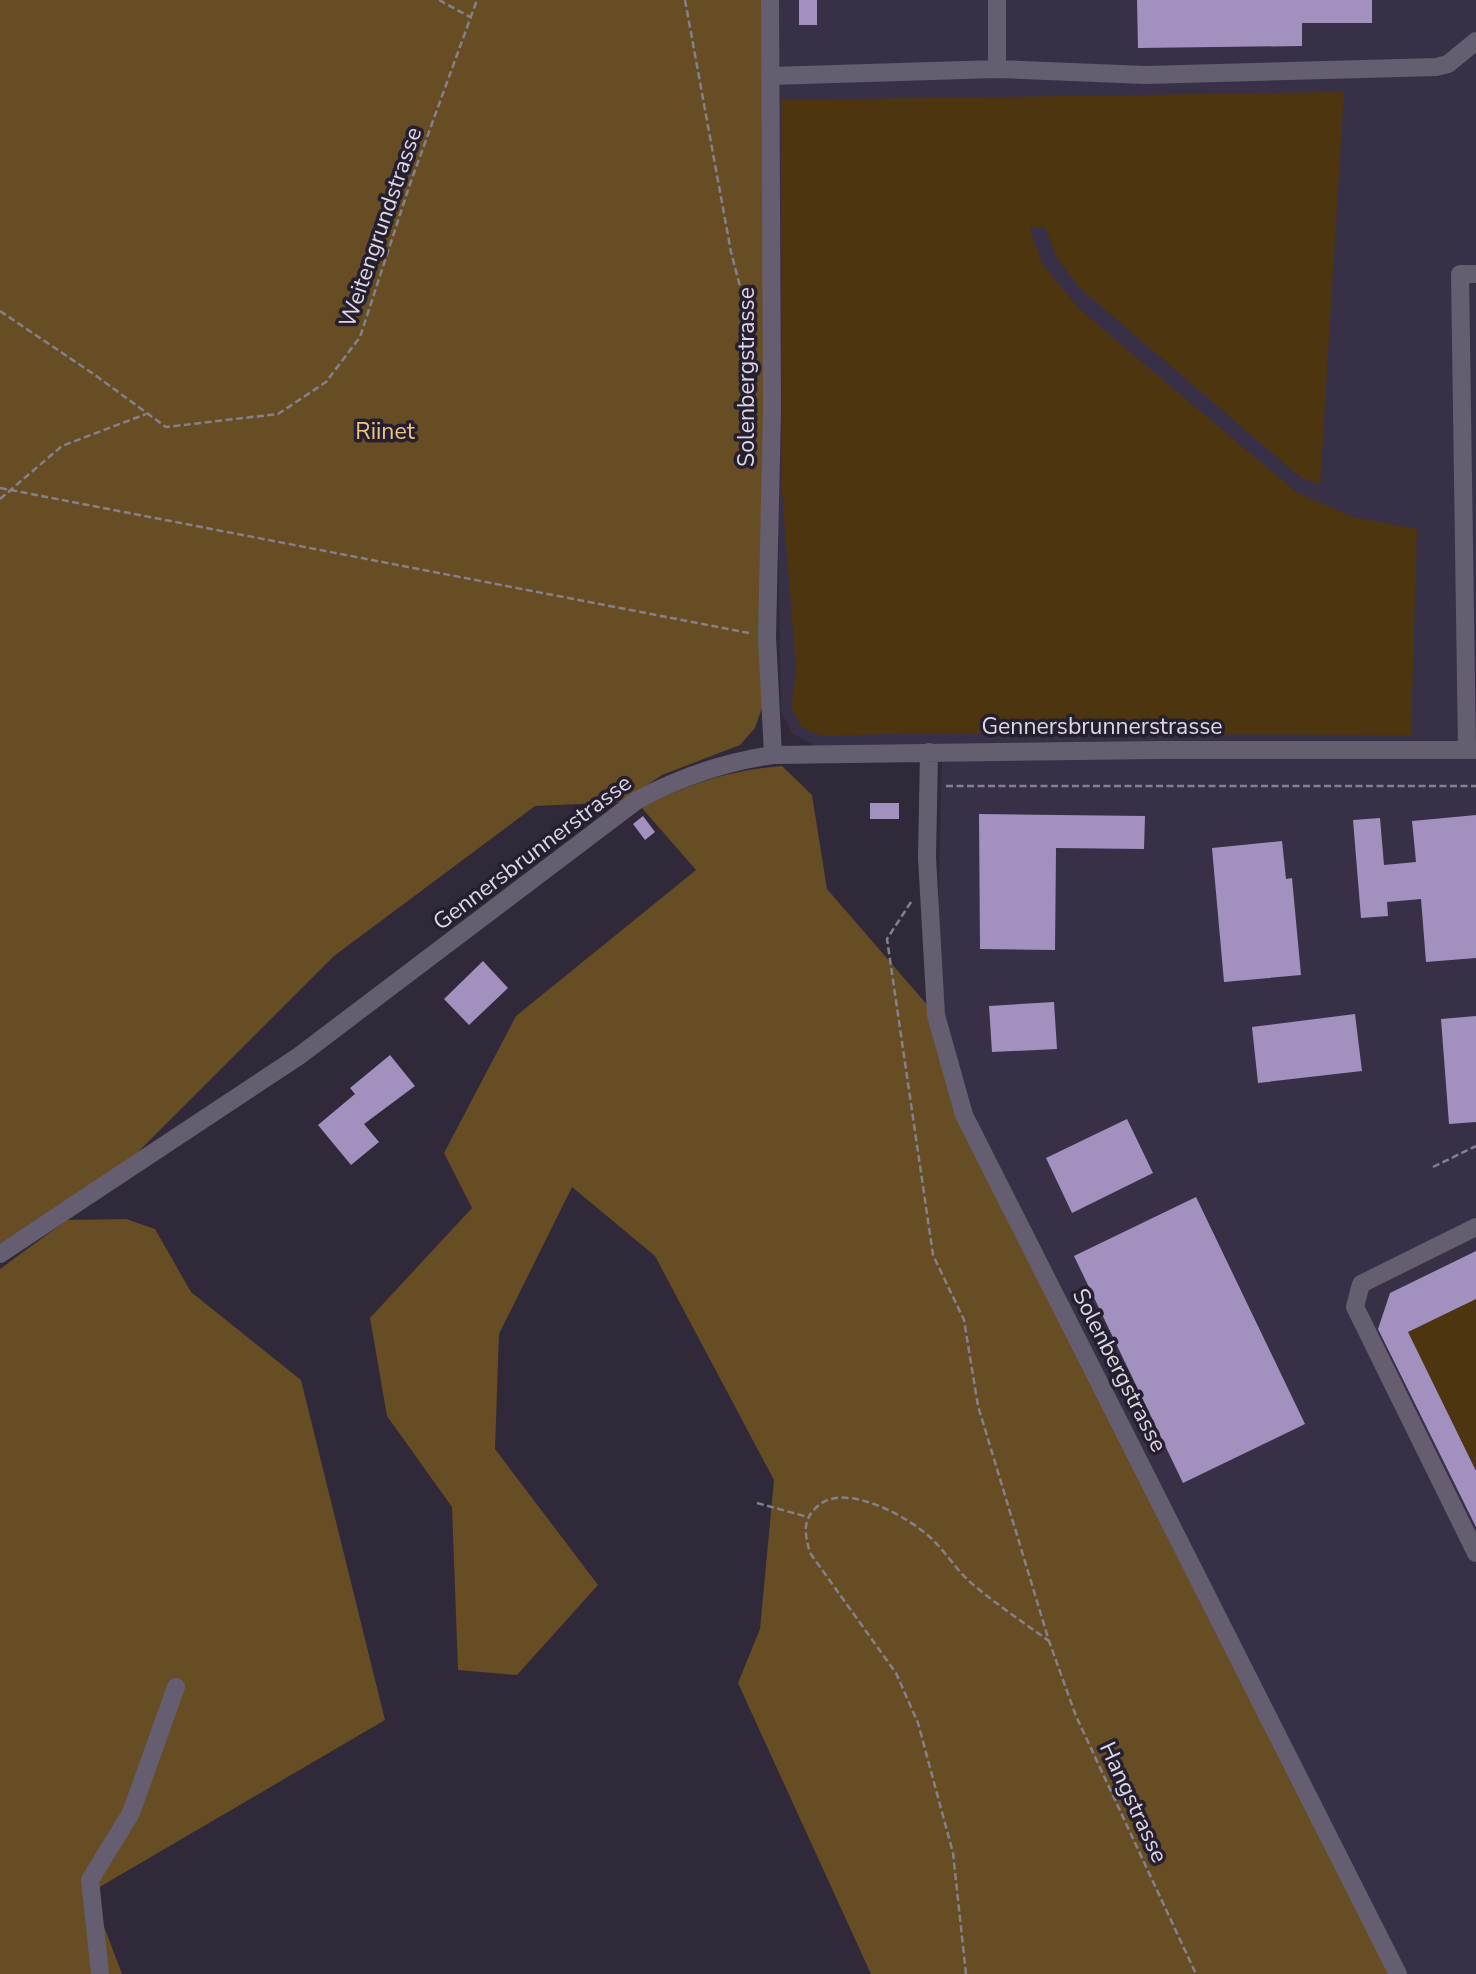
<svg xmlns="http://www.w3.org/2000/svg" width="1476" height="1974" font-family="'Nunito Sans',sans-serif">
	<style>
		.built { fill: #383047 }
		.green { fill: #4d360f }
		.forest { fill: #674d23 }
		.building { fill: #a291be }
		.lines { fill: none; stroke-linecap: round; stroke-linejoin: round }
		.path { stroke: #85808e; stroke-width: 2.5; stroke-dasharray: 7 3.5; stroke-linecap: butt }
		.minor { stroke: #655e71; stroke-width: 18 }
		.labels { text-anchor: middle; stroke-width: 7; stroke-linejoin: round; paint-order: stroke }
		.street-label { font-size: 23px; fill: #ddd9e4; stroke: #261f30 }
		.park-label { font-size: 23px; fill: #f0c482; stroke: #261f30 }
	</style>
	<rect width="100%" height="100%" fill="#2f293a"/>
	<path class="built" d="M770,0H1476V1974H1398L964,1115L936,1015L942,751L820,748L793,734L781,712Z"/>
	<path class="green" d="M1344,92L1320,485L1299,476L1080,288L1057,258L1045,227H1029L1043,265L1079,309L1296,492L1353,517L1417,529L1411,735L916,733L821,736L802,727L791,708L796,670L782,491L781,100Z
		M1476,1299V1471L1408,1332Z"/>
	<path class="forest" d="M0,0H770V706L762,708L755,728L740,745L662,775L622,802L535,806L334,956L135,1155L0,1243Z
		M782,766L812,795L827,889L936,1015L964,1115L1398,1974H871L738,1683L760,1629L774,1480L655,1256L572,1187L499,1334L495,1449L598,1585L517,1675L458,1670L452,1507L387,1416L370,1318L472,1208L444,1153L516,1016L696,870L642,808C687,784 731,770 782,766Z
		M126,1219L155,1229L191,1292L301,1380L385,1720L91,1892L122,1974H0V1269L67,1220Z"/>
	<path class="building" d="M799,0H817V25H799Z
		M1137,0H1372V23H1302V46L1138,48Z
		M870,803H899V819H870Z
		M979,814L1145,816L1144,849L1056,848L1055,950L980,949Z
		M1476,815V958L1426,962L1421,899L1387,902L1388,916L1361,918L1353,820L1380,818L1384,865L1416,862L1412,821Z
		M643,816L655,832L645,840L633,824Z
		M1282,841L1286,879L1292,878L1301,975L1224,982L1212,848Z
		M483,961L508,988L469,1025L444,999Z
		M1054,1002L1057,1049L992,1052L989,1006Z
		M1355,1014L1362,1071L1258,1083L1252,1027Z
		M1476,1016V1122L1449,1124L1441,1019Z
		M390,1055L415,1086L364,1124L379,1142L351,1165L318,1125L355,1094L350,1088Z
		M1127,1119L1153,1173L1072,1213L1046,1158Z
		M1196,1197L1305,1424L1183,1483L1074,1256Z
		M1476,1251V1299L1408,1332L1476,1471V1527L1378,1329L1390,1293Z"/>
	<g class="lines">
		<path class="path" d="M439,0L470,17
			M685,0L731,252L754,340
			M0,311L95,375L166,427L278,414L326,382L360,337L410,184L477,0
			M0,488L749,633
			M0,499L62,446L146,414
			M946,786H1476
			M911,902L887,939L933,1255L964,1320L978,1406L1049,1641L1076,1716L1196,1974
			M1433,1167L1476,1146
			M757,1503L808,1517
			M966,1974L953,1853L918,1723L896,1673L810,1553C805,1534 801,1520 819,1505C847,1482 911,1518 933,1540C948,1555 959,1574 976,1587C999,1606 1024,1623 1049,1641"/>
		<path class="minor" d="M770,0L772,410L767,637L773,755
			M997,0V69
			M770,76L997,69L1145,75L1436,67L1448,64L1476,41
			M1467,750L1460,274H1476
			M929,752L927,858L936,1015L964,1115L1398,1974
			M1476,1227L1361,1284L1355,1307L1476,1553
			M0,1254L299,1056L636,801C680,777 724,762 773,755L1159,750H1476
			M100,1974L90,1880L131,1813L176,1687"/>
	</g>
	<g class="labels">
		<g class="street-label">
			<text transform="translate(380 227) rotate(-71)" y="8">Weitengrundstrasse</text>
			<text transform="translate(746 377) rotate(-90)" y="8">Solenbergstrasse</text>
			<text x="1102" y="734">Gennersbrunnerstrasse</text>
			<text transform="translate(532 852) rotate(-37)" y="8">Gennersbrunnerstrasse</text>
			<text transform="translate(1120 1370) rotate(63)" y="8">Solenbergstrasse</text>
			<text transform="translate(1134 1802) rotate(65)" y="8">Hangstrasse</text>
		</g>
		<g class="park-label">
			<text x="385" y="439">Riinet</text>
		</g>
	</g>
</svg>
